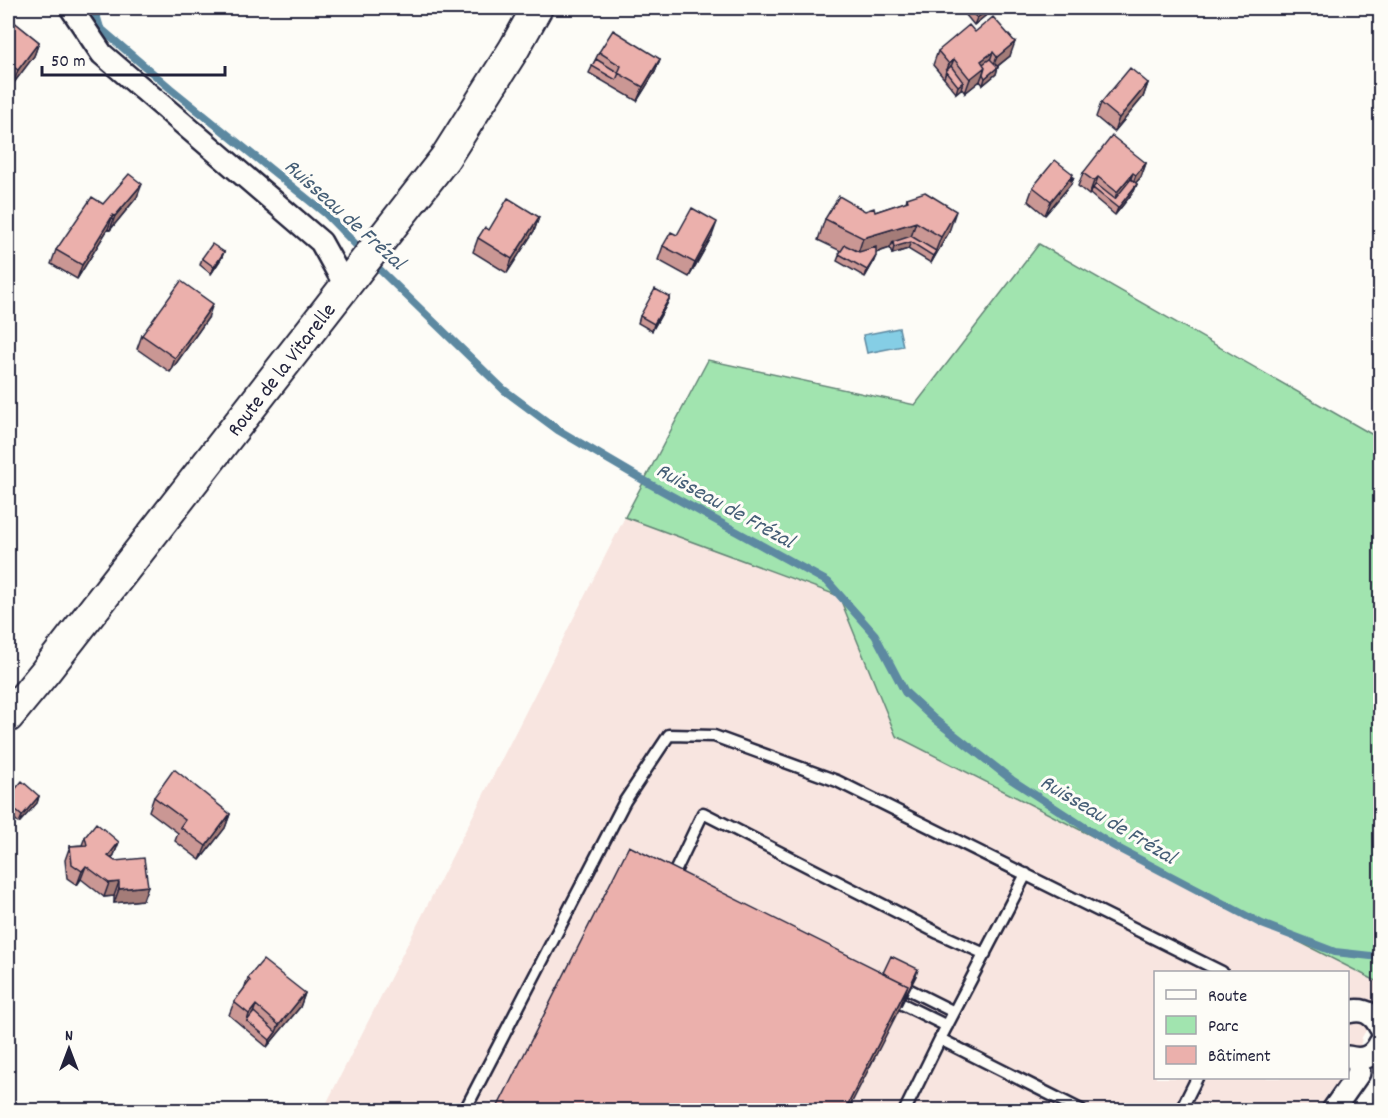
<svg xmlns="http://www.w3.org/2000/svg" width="1388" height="1118" font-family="Dekko,sans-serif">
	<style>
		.built { fill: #f8e5e0 }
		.green { fill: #a1e4af; stroke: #628375; stroke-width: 1.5 }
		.water { fill: #85cee5; stroke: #5d89a1; stroke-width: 1.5 }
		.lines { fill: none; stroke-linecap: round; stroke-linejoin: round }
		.stream { stroke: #5d89a1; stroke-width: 8 }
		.lane-casing { stroke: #22223b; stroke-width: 15 }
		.street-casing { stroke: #22223b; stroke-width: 26 }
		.secondary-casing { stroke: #22223b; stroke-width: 34 }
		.lane { stroke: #fdfcf7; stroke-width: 10 }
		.street { stroke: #fdfcf7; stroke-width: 21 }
		.secondary { stroke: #fdfcf7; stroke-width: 30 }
		.wall { fill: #ca9794; stroke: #22223b; stroke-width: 1.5 }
		.shaded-wall { fill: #a47b78; stroke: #22223b; stroke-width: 1.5 }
		.building { fill: #ebb0ac; stroke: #22223b; stroke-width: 1.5 }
		.labels { text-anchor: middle; stroke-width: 6; stroke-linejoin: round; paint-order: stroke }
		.street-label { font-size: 21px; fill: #22223b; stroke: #fdfcf7 }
		.water-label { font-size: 22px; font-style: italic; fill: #455e76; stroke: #fdfcf7 }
	</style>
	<rect width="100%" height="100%" fill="#fdfcf7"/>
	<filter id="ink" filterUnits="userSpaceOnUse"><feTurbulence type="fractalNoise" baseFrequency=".0167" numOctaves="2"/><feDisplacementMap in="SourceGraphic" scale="12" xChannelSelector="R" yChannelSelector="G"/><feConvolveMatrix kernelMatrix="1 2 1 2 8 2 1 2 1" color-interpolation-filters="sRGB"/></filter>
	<g filter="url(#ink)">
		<path class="built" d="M625,517L839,596L896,736L1380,983V1009L1362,1037L1358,1059L1348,1071V972H1156V1078H1342L1326,1096L1321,1110H323Z"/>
		<path class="green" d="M1039,244L1380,439V983L896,736L839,596L625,517L708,360L915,405Z"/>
		<path class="water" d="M899,328L903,346L867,353L863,335Z"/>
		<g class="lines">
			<path class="stream" d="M94,8L100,28L170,88L326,214L363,252
				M373,263L504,390L558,430L650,484L828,582L875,635L905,692L934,719L1012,780L1112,845L1262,924L1335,952L1380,957"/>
			<defs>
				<path id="lane" d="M1026,874L940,1039L1081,1110
					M671,880L703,813L938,933L985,954
					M898,984L954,1012
					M890,998L947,1026
					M465,1110L625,801L669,735L714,736L837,781L1222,972
					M905,1110L940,1039
					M1181,1110L1197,1078"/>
				<path id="street" d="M71,8L102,54L321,242L346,287
					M1348,1012C1363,1008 1373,1013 1380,1027
					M1348,1057C1363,1061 1373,1057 1380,1043
					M1333,1110L1359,1073L1358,1059"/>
				<g id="secondary">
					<path id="s1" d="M8,717L45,672L445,158L514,49L537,8"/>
				</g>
			</defs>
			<use href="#lane" class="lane-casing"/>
			<use href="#street" class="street-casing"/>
			<use href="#secondary" class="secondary-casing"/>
			<use href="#lane" class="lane"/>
			<use href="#street" class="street"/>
			<use href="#secondary" class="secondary"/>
		</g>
		<path class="wall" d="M962,8H995L974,25L961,9Z
			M8,17L39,42L34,56L13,84L8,80Z
			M975,32L1010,56L998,66L996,74L983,85L980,81L965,93L961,88L956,93L933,65L938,51Z
			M599,52L660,59L655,72L637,101L589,73Z
			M1148,83L1143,97L1114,132L1096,117L1101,103Z
			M1146,163L1141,177L1135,183L1137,184L1134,191L1115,215L1090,194L1089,195L1078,186L1083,173Z
			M1072,175L1071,184L1045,215L1028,201L1033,187Z
			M137,197L110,230L108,229L77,279L51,264L56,250L103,204Z
			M907,198L949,232L931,263L908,249L892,254L890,248L876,253L873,263L865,277L837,261L841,251L818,240L825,219L865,211L875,212L906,202Z
			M539,217L534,231L507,273L473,252L478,238L489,230Z
			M677,235L712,236L689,277L658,260L663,246Z
			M224,252L221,259L211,274L200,265L202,258Z
			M670,297L667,304L652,331L638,323L640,316Z
			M208,318L170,372L137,349L142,335Z
			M39,796L37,803L19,823L8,813V798Z
			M154,797L230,814L225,828L200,860L175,841L178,833L149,811Z
			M85,837L119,842L114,855L112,859L143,900L114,903V896L104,897L81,879L77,885L67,878L65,860L70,846L82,845Z
			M248,978L305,993L300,1007L267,1047L229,1015L234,1002L244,989Z"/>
		<path class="shaded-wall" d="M990,8H995L974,25L977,18Z
			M39,42L34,56L13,84L18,70Z
			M1015,42L1010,56L991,71L997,57Z
			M993,52L988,66L985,68L980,81L965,93L970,79L981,61Z
			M660,59L655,72L637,101L643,87Z
			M954,59L948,74L946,71L944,78L949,64Z
			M998,67L996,74L983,85L985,78Z
			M963,82L961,89L956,93L958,86Z
			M1148,83L1143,97L1114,132L1119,118Z
			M1146,163L1141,177L1131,188L1136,175Z
			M1133,173L1128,186L1113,204L1117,192Z
			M1073,174L1070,181L1074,177L1071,184L1045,215L1051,201Z
			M1098,177L1094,189L1093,188L1089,195L1094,181Z
			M142,184L137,197L110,230L115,216Z
			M1137,184L1134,191L1115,215L1118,208Z
			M956,211L949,232L931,263L941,237Z
			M113,215L108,229L77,279L82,265Z
			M539,217L534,231L507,273L512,259Z
			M717,222L712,236L689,277L695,263Z
			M916,222L909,243L911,242L908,249L892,254L894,247L893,242L890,248L856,259L863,238Z
			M224,252L221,259L211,274L214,267Z
			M876,256L873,263L865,277L867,270Z
			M670,297L667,304L652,331L654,324Z
			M213,304L208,318L170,372L175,358Z
			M39,796L37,803L19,823L22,816Z
			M230,814L225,828L200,860L206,846Z
			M119,842L114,855L103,870L108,856Z
			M86,866L81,879L77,885L82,871Z
			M119,882L114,896L104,897L109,883Z
			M148,886L143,900L114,903L119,889Z
			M918,969L916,976L848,1110H845L908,985Z
			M305,993L300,1007L267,1047L270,1040L276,1032L279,1025Z
			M256,1005L251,1019L247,1021L249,1014Z"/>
		<path class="building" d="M968,8H990L977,18Z
			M8,17L39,42L18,70L8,63Z
			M993,17L1015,42L997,57L993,52L981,61L985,67L970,79L954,59L949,64L938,51L969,25L975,32Z
			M613,30L660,59L643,87L618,73L621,66L599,52Z
			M596,59L619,73L616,80L592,66Z
			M990,59L998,67L985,78L983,74L985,67L983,64Z
			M951,66L963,82L958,86L946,71Z
			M1130,68L1148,83L1119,118L1101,103Z
			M1112,136L1146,163L1136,175L1133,173L1117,192L1098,177L1094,181L1083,173Z
			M1055,160L1073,174L1051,201L1033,187Z
			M129,174L142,184L115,216L113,215L82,265L56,250L92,197L103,204Z
			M1131,179L1137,184L1118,208L1093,188L1096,184L1115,199Z
			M925,192L956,211L941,237L916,222L863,238L825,219L839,196L865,211L874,208L875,212L908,201L907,198Z
			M508,198L539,217L512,259L478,238L485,227L489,230Z
			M692,208L717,222L695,263L663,246L671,232L677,235Z
			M911,236L936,251L933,256L911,242L894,247L893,242Z
			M212,244L224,252L214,267L202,258Z
			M845,245L859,252L876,247V256L867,270L839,254Z
			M181,281L213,304L175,358L142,335Z
			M655,289L670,297L654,324L640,316Z
			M174,769L230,814L206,846L180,827L185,820L154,797Z
			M22,781L39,796L22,816L8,804V798Z
			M96,823L119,842L108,856L115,861L144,858L148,886L119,889V882L109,883L86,866L82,871L72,864L70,846L87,845L85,837Z
			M629,846L908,985L845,1110H496Z
			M891,956L918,969L901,1005L908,985L883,973Z
			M263,960L305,993L279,1025L256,1005L249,1014L234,1002L250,981L248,978Z
			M254,1012L276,1032L270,1040L247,1021Z"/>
	</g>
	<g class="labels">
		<g class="street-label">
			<text dy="7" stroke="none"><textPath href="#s1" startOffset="442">Route de la Vitarelle</textPath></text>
		</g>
		<g class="water-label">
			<text transform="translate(346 213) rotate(42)" y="8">Ruisseau de Frézal</text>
			<text transform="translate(726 504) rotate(29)" y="8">Ruisseau de Frézal</text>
			<text transform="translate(1109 818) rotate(31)" y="8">Ruisseau de Frézal</text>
		</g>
	</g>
	<rect width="1388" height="1118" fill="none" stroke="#fdfcf7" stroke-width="30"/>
	<rect x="15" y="15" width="1358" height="1088" fill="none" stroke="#22223b" stroke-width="2" filter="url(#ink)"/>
	<rect x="1154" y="971" width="195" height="108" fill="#fdfcf7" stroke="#a5a5ac" stroke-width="1.5"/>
	<rect x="1166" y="990" width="30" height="9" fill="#fdfcf7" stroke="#a5a5ac" stroke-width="1.5"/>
	<text x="1208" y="1001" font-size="18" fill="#22223b">Route</text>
	<rect x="1166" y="1016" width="30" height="18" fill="#a1e4af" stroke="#a5a5ac" stroke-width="1.5"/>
	<text x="1208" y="1031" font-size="18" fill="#22223b">Parc</text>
	<rect x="1166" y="1046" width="30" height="18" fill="#ebb0ac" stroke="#a5a5ac" stroke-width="1.5"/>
	<text x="1208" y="1061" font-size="18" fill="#22223b">Bâtiment</text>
	<g transform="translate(69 1049)" stroke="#fdfcf7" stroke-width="4.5" paint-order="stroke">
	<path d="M0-4.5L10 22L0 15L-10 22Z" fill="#22223b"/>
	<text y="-9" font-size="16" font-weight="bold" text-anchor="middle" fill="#22223b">N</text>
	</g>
	<path d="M42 66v9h183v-9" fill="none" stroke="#22223b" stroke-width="3"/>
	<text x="51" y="66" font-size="18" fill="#22223b" stroke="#fdfcf7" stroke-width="4.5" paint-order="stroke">50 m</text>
</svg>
